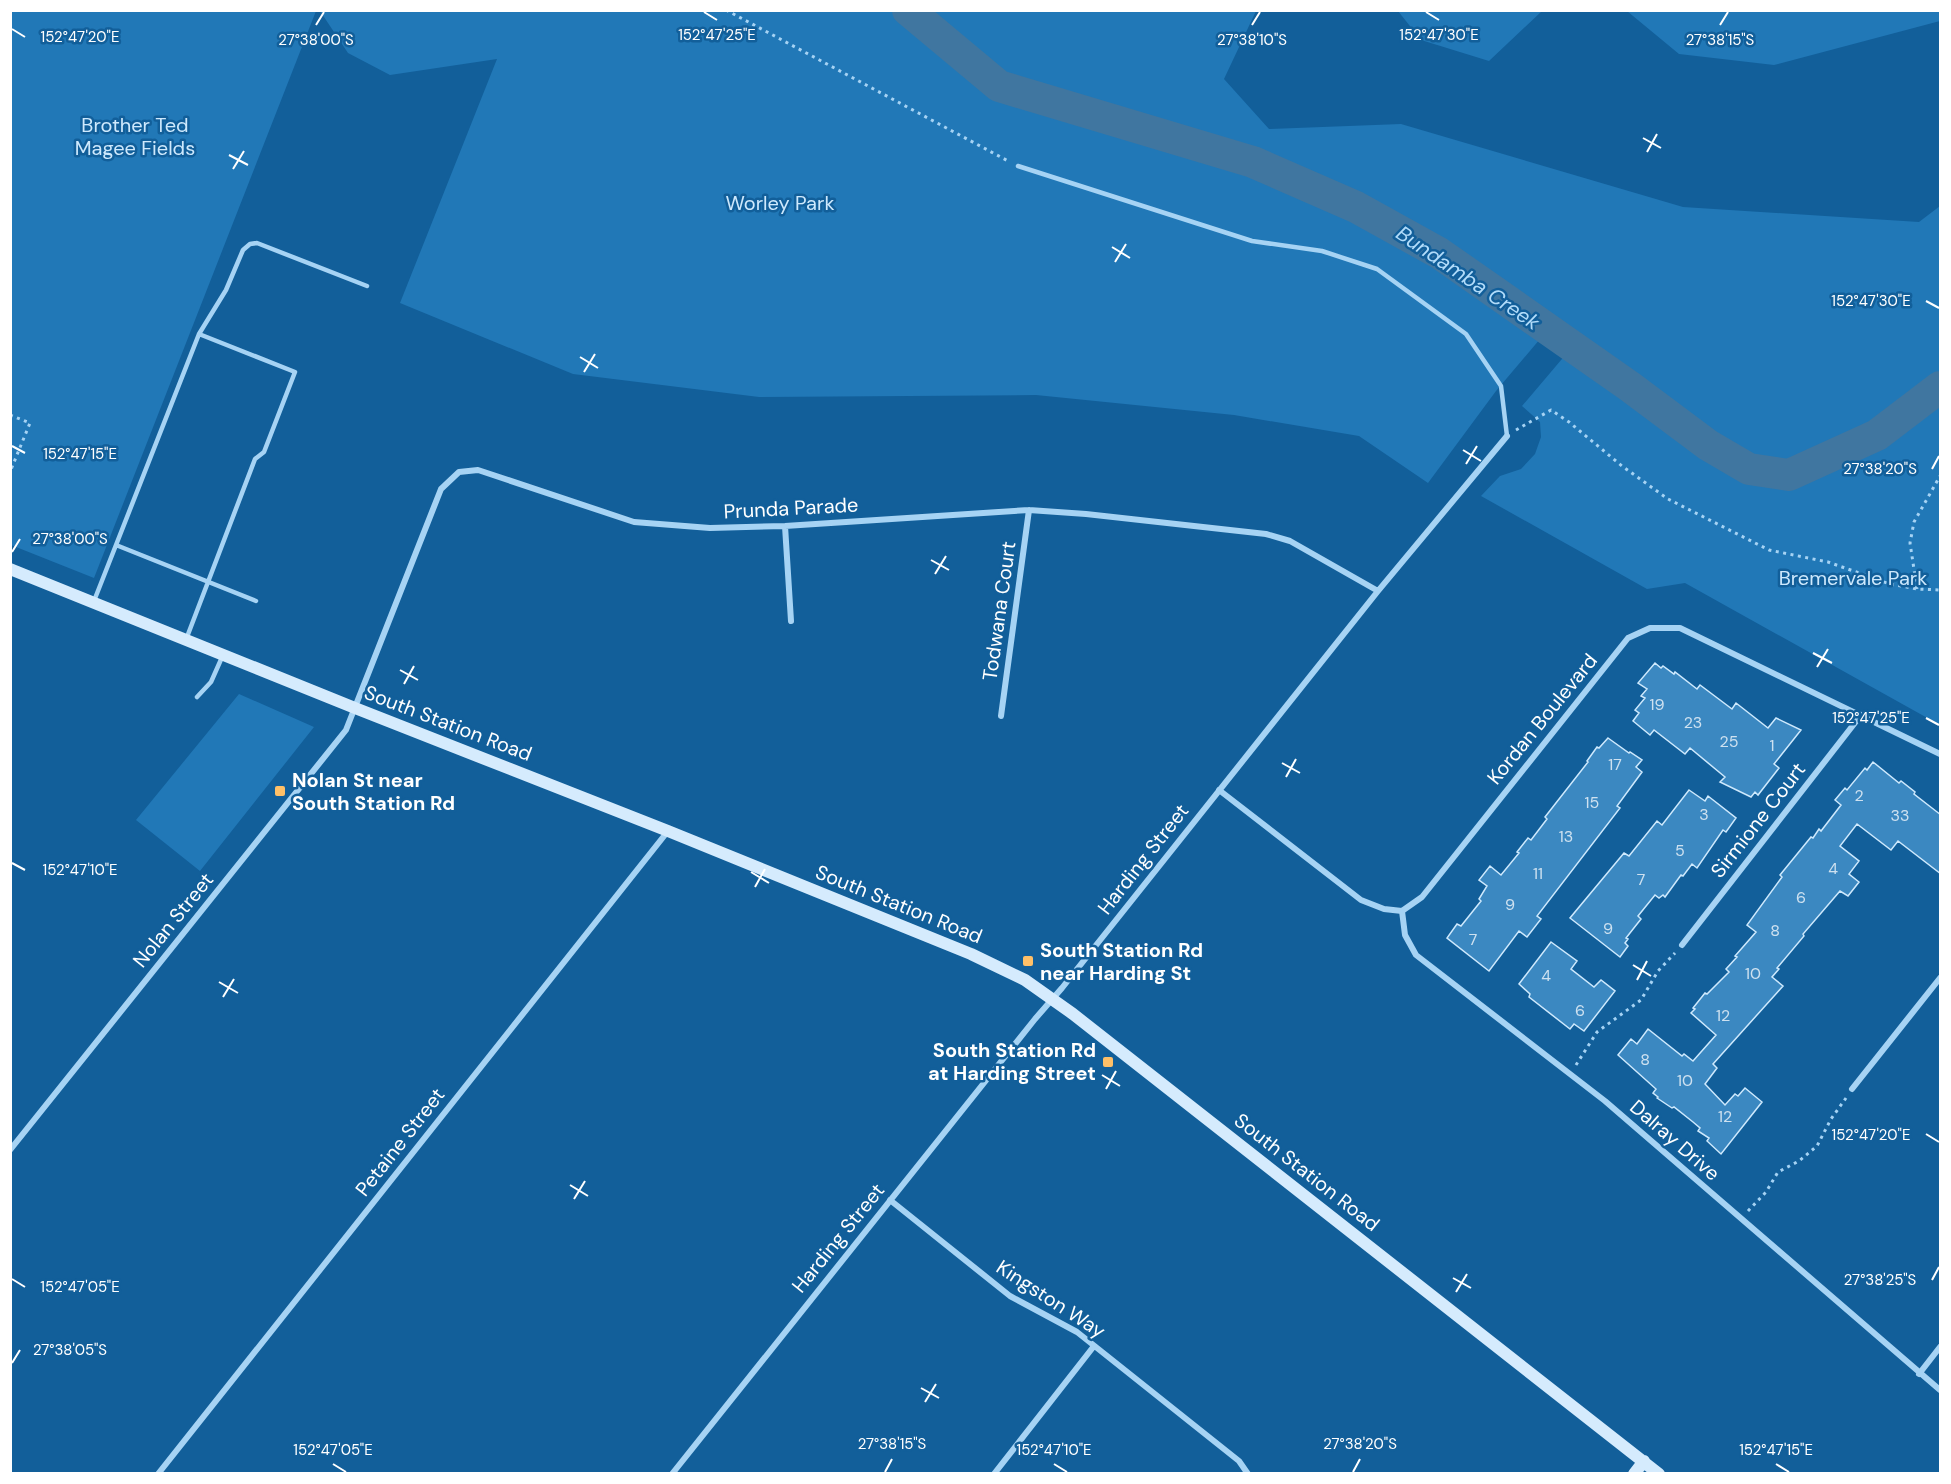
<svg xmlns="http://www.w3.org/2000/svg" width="1951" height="1484" font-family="'DM Sans',sans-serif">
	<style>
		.green { fill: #2178b7 }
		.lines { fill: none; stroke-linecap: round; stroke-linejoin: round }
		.river { stroke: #4076a0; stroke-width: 32 }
		.building { fill: #3b88c1; stroke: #cee9fd; stroke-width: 1.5 }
		.path { stroke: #a6d3f4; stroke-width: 3; stroke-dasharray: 3 4.5; stroke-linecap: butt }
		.lane { stroke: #a6d3f4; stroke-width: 4.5 }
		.street { stroke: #a6d3f4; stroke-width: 6 }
		.secondary { stroke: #d5ebfd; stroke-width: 12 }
		.ticks { fill: none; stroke: #fff; stroke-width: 2 }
		.poi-dot { fill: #ffc068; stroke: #125f9a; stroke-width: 2 }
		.labels { text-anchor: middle; stroke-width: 5; stroke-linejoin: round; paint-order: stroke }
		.number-label { font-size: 16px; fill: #cee1f0 }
		.park-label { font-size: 20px; fill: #cee9fd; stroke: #125f9a }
		.street-label { font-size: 20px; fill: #fff; stroke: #125f9a }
		.poi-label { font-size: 20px; font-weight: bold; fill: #fff; stroke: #125f9a; text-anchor: start }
		.water-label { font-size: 21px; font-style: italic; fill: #b2dcfa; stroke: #125f9a }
		.ticks-label { font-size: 15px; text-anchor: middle; fill: #fff; stroke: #125f9a; stroke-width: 5; stroke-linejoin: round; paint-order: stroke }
	</style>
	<rect width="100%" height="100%" fill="#125f9a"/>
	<path class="green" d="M1940,10V21L1774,65L1679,54L1627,11Z
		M10,11H316L94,578L11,545Z
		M320,11H1256L1224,79L1269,129L1401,124L1683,207L1919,222L1940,206V725L1685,583L1647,589L1481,496L1500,476L1521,469L1535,454L1541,437L1540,422L1522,406L1567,353L1540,339L1496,391L1428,483L1359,436L1234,415L1036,395L759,397L573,374L400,303L497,59L390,75L348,53Z
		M1398,11H1542L1489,61L1421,40Z
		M239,694L314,727L200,871L136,820Z"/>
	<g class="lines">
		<path class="river" d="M908,10L999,86L1253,162L1356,207L1439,253L1629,386L1708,445L1749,469L1789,475L1877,435L1940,387"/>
	</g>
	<path class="building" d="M1655,663L1661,668L1663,666L1674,674L1675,672L1697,689L1700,685L1732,709L1736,703L1768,728L1776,718L1801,730L1774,764L1779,768L1758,795L1755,792L1751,797L1720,782L1725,777L1690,748L1685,754L1654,730L1650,735L1633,721L1639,713L1635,710L1645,698L1641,696L1647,689L1638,683Z
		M1608,738L1629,753L1630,752L1642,760L1636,767L1642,772L1617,806L1620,808L1537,916L1541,919L1527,937L1519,931L1489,971L1447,938L1457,924L1461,926L1481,901L1479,899L1487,886L1479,880L1490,866L1501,875L1519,853L1517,852L1528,838L1531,840L1547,819L1545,817L1588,762L1587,761L1597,747L1599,748Z
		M1873,762L1899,783L1901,781L1915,792L1914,794L1941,815V874L1898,841L1891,850L1857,824L1840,846L1859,861L1849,874L1859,882L1848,896L1840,891L1803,934L1804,936L1777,968L1779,969L1772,977L1783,986L1713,1064L1717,1068L1705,1084L1725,1105L1735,1094L1738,1096L1745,1088L1762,1102L1721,1154L1707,1141L1709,1138L1698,1131L1700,1128L1693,1122L1674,1107L1672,1108L1657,1098L1658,1097L1653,1093L1656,1089L1618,1055L1631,1039L1637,1044L1648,1029L1682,1056L1684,1054L1693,1061L1716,1035L1691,1013L1695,1009L1693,1008L1705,993L1707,994L1729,972L1726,969L1737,957L1735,956L1756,932L1747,925L1782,877L1780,875L1811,837L1813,838L1819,829L1821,831L1841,805L1835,800L1845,788L1847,790L1865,768L1867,770Z
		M1689,790L1705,801L1708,796L1736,818L1726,832L1723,830L1697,868L1692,864L1683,876L1681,875L1665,897L1663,895L1659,898L1655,895L1638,916L1641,919L1626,938L1628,939L1625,943L1628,946L1620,957L1570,918L1624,853L1629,856L1657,821L1662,825Z
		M1551,942L1577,961L1571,969L1594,987L1601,980L1615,991L1584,1031L1574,1024L1570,1029L1529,997L1530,994L1519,984Z"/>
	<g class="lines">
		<path class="path" d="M726,10L1010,162
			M10,415L30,423L10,472
			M1516,430L1551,410L1569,422L1622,466L1668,499L1769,550L1828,562L1890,584L1917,589L1940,590
			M1917,589L1910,543L1914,522L1940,476
			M1576,1065L1597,1032L1641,1000L1658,971L1675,953
			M1748,1211L1766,1192L1778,1172L1799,1161L1817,1146L1831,1119L1846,1098"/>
		<path class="lane" d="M1018,166L1252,241L1322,251L1377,269L1466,334L1501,386L1507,436
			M199,334L226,290L243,250L250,244L257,243L367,286
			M116,545L256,601
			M94,601L199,334L295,372L264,452L255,459L187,637
			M197,697L211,682L223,655"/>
		<path class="street" d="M785,526L791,621
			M1001,716L1029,510
			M1219,790L1361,900L1384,909L1402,911L1422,897L1628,638L1650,628H1680L1940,754
			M1402,911L1405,935L1416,955L1605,1101L1940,1390
			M1682,945L1861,715
			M1852,1089L1940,978
			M10,1150L346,730L441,489L459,472L478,470L634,522L710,528L785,526L1029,510L1086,514L1266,534L1290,541L1378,591
			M890,1200L1010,1296L1077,1332L1239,1461L1248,1474
			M1919,1374L1940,1347
			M158,1474L668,831
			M672,1474L1035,1019L1062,988L1378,591L1507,436
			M994,1474L1094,1346"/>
		<path class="secondary" d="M10,569L355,708L668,831L971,954L1025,980L1073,1014L1659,1474
			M1634,1474L1644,1461"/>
	</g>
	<path class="ticks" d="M704,12L717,20M1426,12L1439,20M316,25L324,12M1252,25L1260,12M1720,25L1728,12M12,29L25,37M1643,138L1661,148M1647,152L1657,134M229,155L248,165M233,169L244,151M1112,247L1130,258M1115,262L1126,244M1926,301L1939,308M580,357L598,368M584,372L595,354M12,446L25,453M1463,450L1481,461M1466,464L1477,446M1932,469L1939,456M12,552L20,539M931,560L949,570M935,574L946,556M1813,653L1832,663M1817,667L1828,649M400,670L418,680M404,684L414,666M1926,718L1939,725M1282,763L1300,773M1286,777L1296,759M12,863L25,870M751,872L769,883M755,887L765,869M1633,965L1651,976M1637,980L1647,961M219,982L238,993M223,997L234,979M1102,1075L1120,1086M1106,1089L1116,1071M1926,1134L1939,1142M570,1185L588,1196M574,1199L585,1181M1453,1278L1471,1288M12,1279L25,1287M1932,1280L1939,1267M1456,1292L1467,1274M12,1363L20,1350M921,1388L939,1398M925,1402L936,1384M333,1464L346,1472M1054,1464L1067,1472M1776,1464L1789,1472M885,1472L892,1459M1353,1472L1360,1459"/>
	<g class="poi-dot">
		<rect x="274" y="785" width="12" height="12" rx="3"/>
		<rect x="1022" y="955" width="12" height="12" rx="3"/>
		<rect x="1102" y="1056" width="12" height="12" rx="3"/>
	</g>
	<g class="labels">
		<g class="number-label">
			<text x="1657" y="710">19</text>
			<text x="1693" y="728">23</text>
			<text x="1729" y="747">25</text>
			<text x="1772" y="751">1</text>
			<text x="1615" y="770">17</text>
			<text x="1859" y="801">2</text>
			<text x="1592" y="808">15</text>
			<text x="1704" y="820">3</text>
			<text x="1900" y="821">33</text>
			<text x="1566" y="842">13</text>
			<text x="1680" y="856">5</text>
			<text x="1833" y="874">4</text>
			<text x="1538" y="879">11</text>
			<text x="1641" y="885">7</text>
			<text x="1801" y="903">6</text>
			<text x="1510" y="910">9</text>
			<text x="1608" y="934">9</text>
			<text x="1775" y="936">8</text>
			<text x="1473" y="945">7</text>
			<text x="1753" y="979">10</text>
			<text x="1546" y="981">4</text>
			<text x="1580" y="1016">6</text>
			<text x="1723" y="1021">12</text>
			<text x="1645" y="1065">8</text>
			<text x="1685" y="1086">10</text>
			<text x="1725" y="1122">12</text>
		</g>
		<g class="park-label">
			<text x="135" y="132">Brother Ted<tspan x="135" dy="23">Magee Fields</tspan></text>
			<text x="780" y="210">Worley Park</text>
			<text x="1853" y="585">Bremervale Park</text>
		</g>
		<g class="street-label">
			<text transform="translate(791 508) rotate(-3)" y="7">Prunda Parade</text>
			<text transform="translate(999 611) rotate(-82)" y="7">Todwana Court</text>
			<text transform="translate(1542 719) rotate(-51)" y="7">Kordan Boulevard</text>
			<text transform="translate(448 723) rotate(21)" y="7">South Station Road</text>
			<text transform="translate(1758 820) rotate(-52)" y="7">Sirmione Court</text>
			<text transform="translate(1143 859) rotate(-52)" y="7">Harding Street</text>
			<text transform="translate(899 904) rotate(22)" y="7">South Station Road</text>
			<text transform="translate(173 920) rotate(-51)" y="7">Nolan Street</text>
			<text transform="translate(1675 1140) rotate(41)" y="7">Dalray Drive</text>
			<text transform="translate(400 1142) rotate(-52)" y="7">Petaine Street</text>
			<text transform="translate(1307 1172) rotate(38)" y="7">South Station Road</text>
			<text transform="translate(838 1238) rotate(-51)" y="7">Harding Street</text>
			<text transform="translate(1051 1299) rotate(33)" y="7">Kingston Way</text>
		</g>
		<g class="poi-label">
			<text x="292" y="787">Nolan St near<tspan x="292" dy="23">South Station Rd</tspan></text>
			<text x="1040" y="957">South Station Rd<tspan x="1040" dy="23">near Harding St</tspan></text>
			<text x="1096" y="1057" text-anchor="end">South Station Rd<tspan x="1096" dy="23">at Harding Street</tspan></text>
		</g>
		<g class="water-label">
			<text transform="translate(1468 278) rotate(34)" y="7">Bundamba Creek</text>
		</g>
	</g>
	<g class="ticks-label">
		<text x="717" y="40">152°47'25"E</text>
		<text x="1439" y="40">152°47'30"E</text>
		<text x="80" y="42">152°47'20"E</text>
		<text x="316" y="45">27°38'00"S</text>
		<text x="1252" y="45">27°38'10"S</text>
		<text x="1720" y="45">27°38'15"S</text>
		<text x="1871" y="306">152°47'30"E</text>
		<text x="80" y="459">152°47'15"E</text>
		<text x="1880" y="474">27°38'20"S</text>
		<text x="70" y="544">27°38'00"S</text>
		<text x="1871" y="723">152°47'25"E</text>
		<text x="80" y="875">152°47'10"E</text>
		<text x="1871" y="1140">152°47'20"E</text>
		<text x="1880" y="1285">27°38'25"S</text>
		<text x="80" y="1292">152°47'05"E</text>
		<text x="70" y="1355">27°38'05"S</text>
		<text x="892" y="1449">27°38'15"S</text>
		<text x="1360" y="1449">27°38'20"S</text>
		<text x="333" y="1455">152°47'05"E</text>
		<text x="1054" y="1455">152°47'10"E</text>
		<text x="1776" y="1455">152°47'15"E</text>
	</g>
	<rect width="1951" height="1484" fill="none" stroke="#ffffff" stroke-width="24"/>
</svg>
